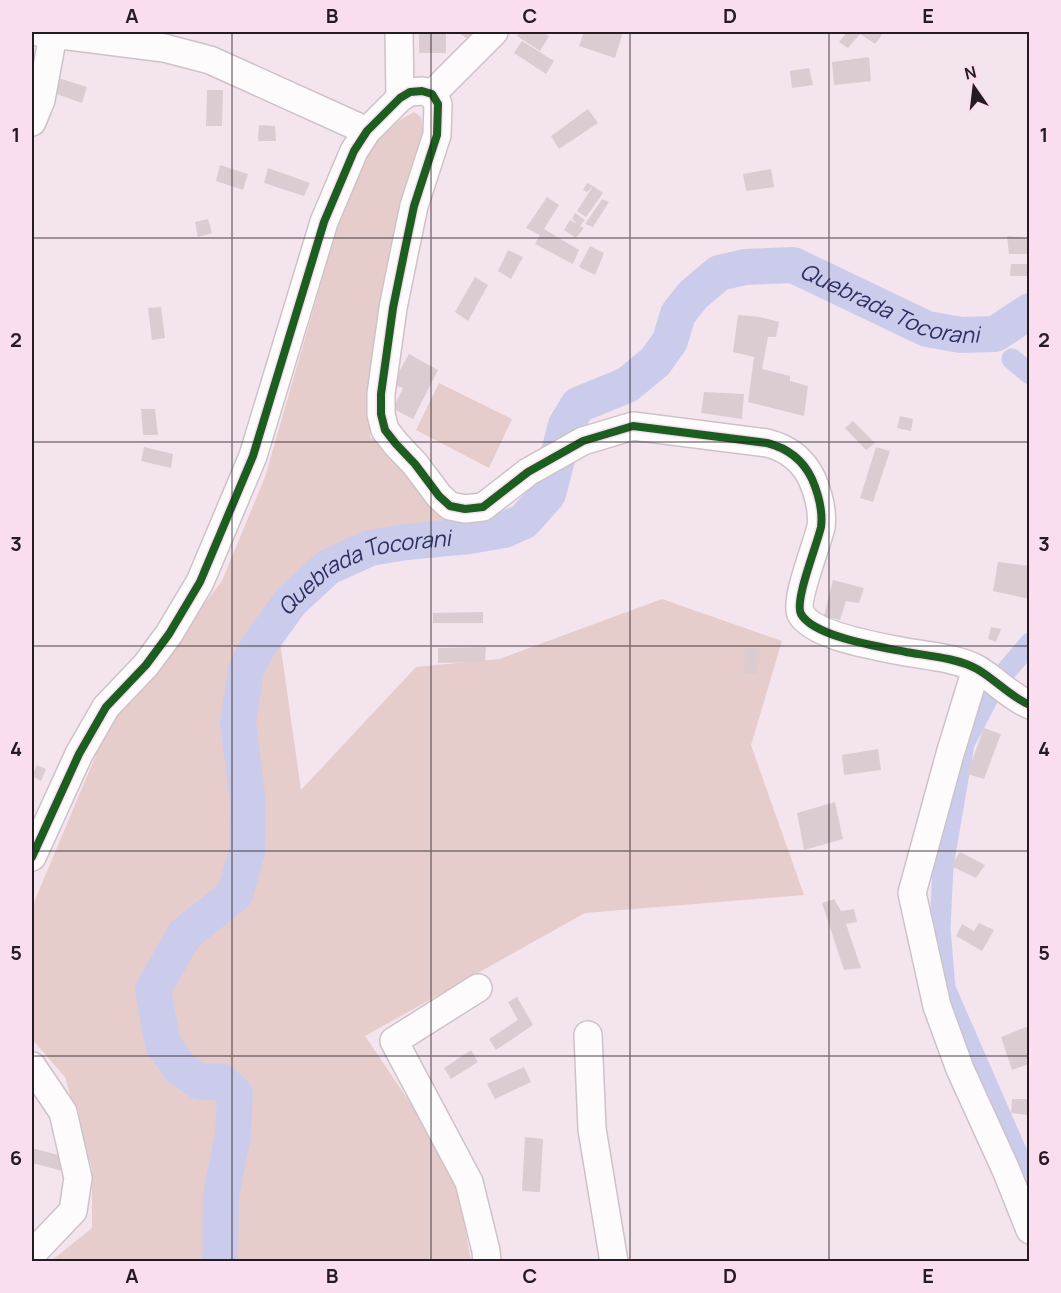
<svg xmlns="http://www.w3.org/2000/svg" width="1061" height="1293" font-family="Manrope,sans-serif">
	<style>
		.green { fill: #e6cdcb }
		.lines { fill: none; stroke-linecap: round; stroke-linejoin: round }
		.canal { stroke: #cbccec; stroke-width: 21 }
		.river { stroke: #cbccec; stroke-width: 36 }
		.building { fill: #dbccd1 }
		.minor-casing { stroke: #cec2c9; stroke-width: 30 }
		.minor { stroke: #fdfbfc; stroke-width: 27 }
		.cycleway-casing { stroke: #fadef0; stroke-width: 11 }
		.cycleway { stroke: #1b5e20; stroke-width: 8 }
		.grid { fill: none; stroke: #251b22; stroke-width: 1.5; stroke-opacity: 0.55 }
		.labels { text-anchor: middle; stroke-width: 4.5; stroke-linejoin: round; paint-order: stroke }
		.water-label { font-size: 22px; font-style: italic; fill: #2b2f62; stroke: #fadef0 }
		.neatline { fill: none; stroke: #251b22; stroke-width: 2 }
		.grid-label { font-size: 20px; text-anchor: middle; font-weight: bold; fill: #251b22 }
	</style>
	<rect width="100%" height="100%" fill="#f4e4ee"/>
	<path class="green" d="M414,112L421,117L423,128L380,347L370,437L492,530L429,536L393,542L351,561L314,596L280,642L301,790L416,667L499,659L662,599L782,641L751,745L804,895L585,913L365,1036L455,1169L471,1262L51,1261L92,1228V1169L65,1077L32,1039V907L106,731L222,581L265,477L339,221L358,171L377,140L400,120Z
		M439,383L512,419L489,468L416,430Z"/>
	<g class="lines">
		<path class="canal" d="M1012,359L1030,374
			M996,683L1030,643
			M990,694L964,744L943,866L940,928L945,988L1030,1183"/>
		<path class="river" id="s1" d="M220,1262L221,1195L233,1135L235,1094L221,1081L200,1082L181,1069L163,1044L153,990L184,935L235,894L247,852L248,801L238,722L246,670L257,648L291,601L328,567L370,548L406,542L469,536L504,530L524,521L548,494L566,425L578,405L627,385L655,362L670,341L678,314L693,295L719,273L745,267L793,265L927,329L961,335L995,334L1030,311"/>
	</g>
	<path class="building" d="M419,32H446V53H419Z
		M457,32H474L468,39Z
		M520,32H542L549,36L540,51L517,36Z
		M584,32H623L615,58L579,46Z
		M847,32H878L882,35L875,44L860,34L848,48L839,42Z
		M522,41L554,61L546,74L514,53Z
		M869,57L871,81L834,85L832,62Z
		M809,68L813,85L792,88L790,71Z
		M52,76L87,87L82,103L45,90Z
		M207,90H223L222,126H206Z
		M588,109L598,123L559,149L551,136Z
		M259,125L275,126L276,141H258Z
		M220,165L248,174L243,190L216,181Z
		M268,168L310,183L304,196L264,183Z
		M771,169L774,187L746,191L743,174Z
		M587,183L593,186L603,193L586,217L577,211L593,186L587,192L583,190Z
		M547,197L559,205L544,229L579,250L573,264L535,244L540,235L526,228Z
		M602,199L609,202L593,227L585,224Z
		M575,213L585,220L580,226L584,228L576,238L564,230L570,220L577,224L572,219Z
		M208,219L212,233L198,237L195,222Z
		M1007,236L1029,238V254H1009Z
		M590,246L604,253L595,275L579,267Z
		M508,250L523,257L511,279L498,271Z
		M1011,264H1029V276H1010Z
		M475,277L488,285L468,321L455,312Z
		M161,307L165,338L152,340L148,308Z
		M738,315L760,317L779,322L776,337H768L762,369L790,376V381L808,386L804,416L748,402L754,357L733,352Z
		M409,354L438,370L413,419L393,409L403,388L392,384Z
		M704,392L744,394L742,419L701,413Z
		M141,409H155L158,435H143Z
		M900,416L913,419L911,431L897,428Z
		M853,421L875,443L866,450L845,428Z
		M144,447L173,454L171,468L141,461Z
		M876,447L890,451L873,502L860,498Z
		M998,562L1029,566V599L993,591Z
		M833,580L864,588L859,603L846,601L840,620L824,616Z
		M483,612V623H433V613Z
		M991,627L1001,629L996,642L988,639Z
		M486,647L485,662L438,663V648Z
		M746,648L759,649L757,674L744,673Z
		M984,728L1001,734L984,779L967,774Z
		M878,749L881,770L844,775L842,755Z
		M37,765L46,769L41,781L32,776Z
		M835,802L843,839L804,850L797,813Z
		M960,852L985,865L976,878L951,866Z
		M834,899L841,911L854,909L857,922L846,924L861,968L844,970L822,903Z
		M979,923L994,930L982,951L956,936L962,924L974,931Z
		M517,997L533,1025L496,1050L489,1039L518,1020L508,1002Z
		M1029,1026V1064L1012,1070L1001,1037Z
		M471,1050L478,1062L451,1079L444,1068Z
		M524,1067L531,1082L495,1099L487,1084Z
		M1012,1099H1029V1115L1011,1113Z
		M525,1137L543,1139L540,1192L522,1191Z
		M32,1148L73,1159L70,1173L32,1163Z"/>
	<g class="lines">
		<defs>
			<path id="minor" d="M38,32L164,48L210,60L367,131
				M399,32L400,98
				M432,94L494,32
				M32,122L41,100L53,35
				M976,669L950,754L912,893L937,1006L960,1069L1006,1170L1030,1230
				M32,857L79,754L106,707L146,665L169,634L200,582L253,456L324,222L354,151L367,131L400,98L410,92L422,91L432,94L438,104L437,135L414,206L405,249L393,308L381,394V414L385,430L396,444L415,464L439,496L450,506L465,509L483,507L528,472L583,441L633,426L767,443C787,448 803,460 812,479C818,493 823,511 821,527C817,545 794,601 801,614C814,637 881,647 906,652C929,656 957,658 977,669C996,680 1009,696 1030,705
				M478,988L394,1041L469,1182L486,1251L487,1262
				M588,1035L592,1129L614,1262
				M32,1066L63,1112L78,1178L73,1211L32,1254"/>
		</defs>
		<use href="#minor" class="minor-casing"/>
		<use href="#minor" class="minor"/>
		<defs>
			<path id="cycleway" d="M32,857L79,754L106,707L146,665L169,634L200,582L253,456L324,222L354,151L367,131L400,98L410,92L422,91L432,94L438,104L437,135L414,206L405,249L393,308L381,394V414L385,430L396,444L415,464L439,496L450,506L465,509L483,507L528,472L583,441L633,426L767,443C787,448 803,460 812,479C818,493 823,511 821,527C817,545 794,601 801,614C814,637 881,647 906,652C929,656 957,658 977,669C996,680 1009,696 1030,705"/>
		</defs>
		<use href="#cycleway" class="cycleway-casing"/>
		<use href="#cycleway" class="cycleway"/>
	</g>
	<path class="grid" d="M232,32V1262M431,32V1262M630,32V1262M829,32V1262M32,238H1030M32,442H1030M32,646H1030M32,851H1030M32,1056H1030"/>
	<g class="labels">
		<g class="water-label">
			<text dy="8" stroke="none"><textPath href="#s1" startOffset="1522">Quebrada Tocorani</textPath></text>
			<text dy="8" stroke="none"><textPath href="#s1" startOffset="838">Quebrada Tocorani</textPath></text>
		</g>
	</g>
	<rect width="1061" height="1293" fill="none" stroke="#fadef0" stroke-width="66"/>
	<g transform="translate(974 87) rotate(346)" stroke="#fadef0" stroke-width="4.5" paint-order="stroke">
	<path d="M0-4.5L10 22L0 15L-10 22Z" fill="#251b22"/>
	<text y="-9" font-size="16" font-weight="bold" text-anchor="middle" fill="#251b22">N</text>
	</g>
	<rect x="33" y="33" width="995" height="1227" class="neatline"/>
	<g class="grid-label">
		<text x="132" y="23">A</text>
		<text x="332" y="23">B</text>
		<text x="530" y="23">C</text>
		<text x="730" y="23">D</text>
		<text x="928" y="23">E</text>
		<text x="16" y="142">1</text>
		<text x="1044" y="142">1</text>
		<text x="16" y="347">2</text>
		<text x="1044" y="347">2</text>
		<text x="16" y="551">3</text>
		<text x="1044" y="551">3</text>
		<text x="16" y="756">4</text>
		<text x="1044" y="756">4</text>
		<text x="16" y="960">5</text>
		<text x="1044" y="960">5</text>
		<text x="16" y="1165">6</text>
		<text x="1044" y="1165">6</text>
		<text x="132" y="1283">A</text>
		<text x="332" y="1283">B</text>
		<text x="530" y="1283">C</text>
		<text x="730" y="1283">D</text>
		<text x="928" y="1283">E</text>
	</g>
</svg>
